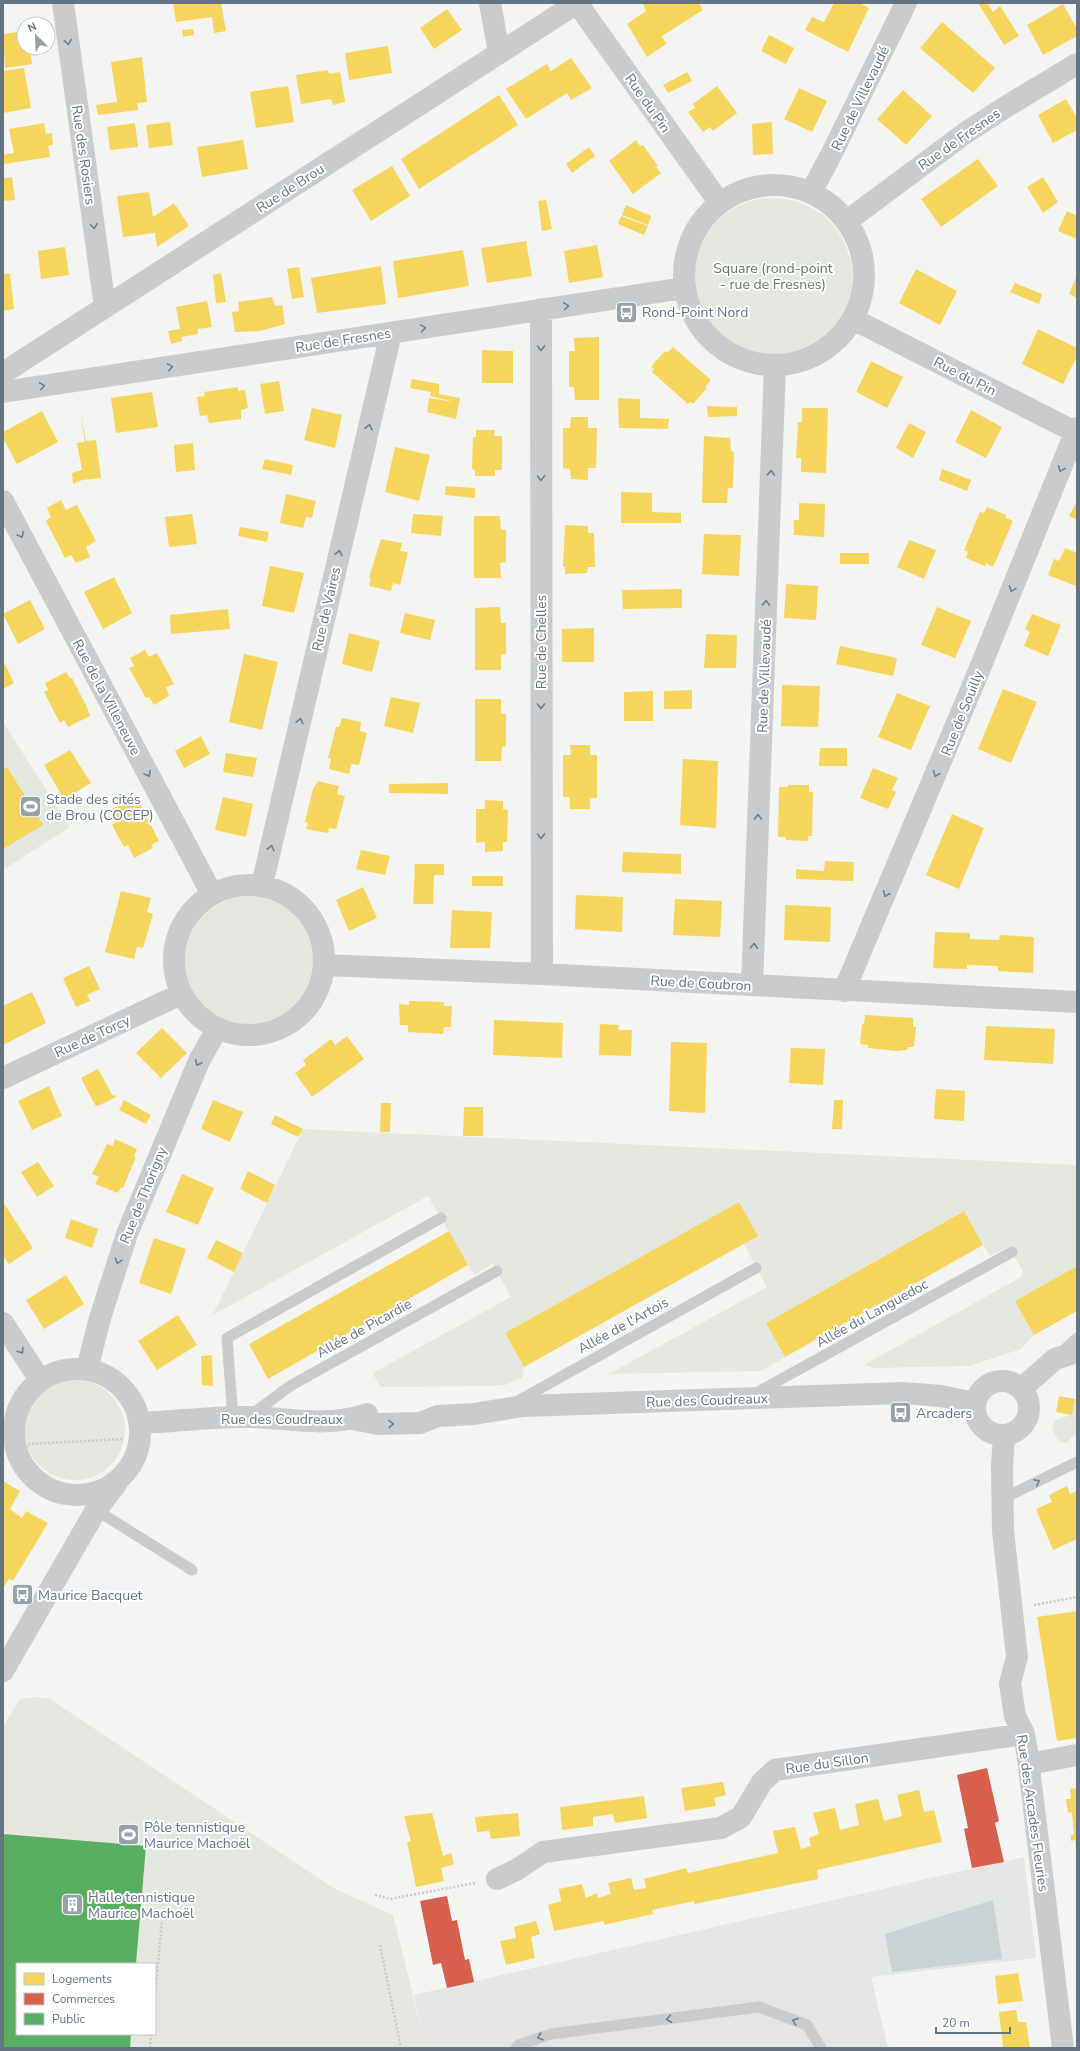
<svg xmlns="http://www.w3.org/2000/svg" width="1080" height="2051" font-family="'Nunito Sans',sans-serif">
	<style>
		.built { fill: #e4e5e5 }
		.green { fill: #e4e6e0; fill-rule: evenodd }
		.water { fill: #cad2d4 }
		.homes { fill: #f6d55c }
		.shops { fill: #d6604d }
		.public { fill: #5aae61 }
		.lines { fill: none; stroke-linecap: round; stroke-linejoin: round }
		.path { stroke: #c8c9c8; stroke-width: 2.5; stroke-dasharray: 2 2; stroke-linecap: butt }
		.lane { stroke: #cacbcc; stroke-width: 11 }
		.street { stroke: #cacbcc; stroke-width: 22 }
		.oneway { stroke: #6f7d88 }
		.labels { text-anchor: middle; stroke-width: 4; stroke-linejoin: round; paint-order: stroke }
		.street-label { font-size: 14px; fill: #657481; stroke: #fff }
		.park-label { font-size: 14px; fill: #687864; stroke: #fff }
		.poi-label { font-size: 14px; fill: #657481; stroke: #fff; text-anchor: start }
	</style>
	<rect width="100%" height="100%" fill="#f4f4f2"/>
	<path class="built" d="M1024,1857L1036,1958L871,1977L888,2048H426L414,1995Z"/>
	<path class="green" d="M694 277a79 79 0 1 1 158 0a79 79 0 1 1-158 0Z
		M3,722L70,827L3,870Z
		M185 961a65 65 0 1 1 130 0a65 65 0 1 1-130 0Z
		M303,1129L1077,1165V1266L1016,1301L1034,1335L1021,1349L969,1366L875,1368L864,1365L1021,1277L1023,1271L1008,1247L990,1256L963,1211L766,1323L785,1357L761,1371L609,1374L767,1287L744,1244L758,1236L739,1202L505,1333L524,1367L522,1378L505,1385L489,1386L380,1387L373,1373L511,1297L493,1264L474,1275L428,1196L213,1315Z
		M25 1430a50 50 0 1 1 100 0a50 50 0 1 1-100 0Z
		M1075,1399H1077V1434L1072,1437L1067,1443C1056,1442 1055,1436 1052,1427L1057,1419L1072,1415Z
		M36,1697L50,1699L335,1889L393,1915L426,2048H3V1727L20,1699ZM17,1964H155V2034H17Z"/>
	<path class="water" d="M993,1900L1002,1959L892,1972L885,1934Z"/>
	<path class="homes" d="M173,3H221L226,31L214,33L212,17L176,22Z
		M645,3H699L703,10L662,36L666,44L647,57L627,24L646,11L643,4Z
		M834,3H859L869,8L848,52L805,30L812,17L824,22Z
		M978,3H987L993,12L1000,6L1019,36L1004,45Z
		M1063,4L1077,29V36L1043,55L1027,25Z
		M447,9L462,30L434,49L420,28Z
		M942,22L995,68L973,93L920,48Z
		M193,29L194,35L183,37L182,30Z
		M24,31V48H30L32,64L5,68L3,34Z
		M769,35L794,48L786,64L761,51Z
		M388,46L392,73L349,80L345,53Z
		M142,57L147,102L137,103L138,110L98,115L96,105L117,102L111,62Z
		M571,58L592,88L571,100L567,93L526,119L506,89L547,64L551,71Z
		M24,68L31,108L3,113V71Z
		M328,70L329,74L340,72L345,102L333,105L331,99L301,104L296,75Z
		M687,72L692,81L668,93L663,85Z
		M288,86L294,122L256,128L250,92Z
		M717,86L737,113L713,131L710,127L703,132L688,112L695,108L693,104Z
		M799,88L827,101L812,132L784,119Z
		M903,90L932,116L906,145L877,119Z
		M499,95L518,125L419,189L401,159Z
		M1066,99L1077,118V130L1053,143L1038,115Z
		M170,122L173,145L149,148L146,125Z
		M772,122L773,154L753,155L752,124Z
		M44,123L46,134L52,133L53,145L48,146L50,157L4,164L3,155L14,153L9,129Z
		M135,123L138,147L110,150L107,127Z
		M243,140L248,169L202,177L197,147Z
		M636,140L640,146L643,145L658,166L656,167L661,173L633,194L609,161Z
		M589,147L595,156L572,173L566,164Z
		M978,159L998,186L941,227L921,199Z
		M392,166L410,196L371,221L352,190Z
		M12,177L15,200L3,201V178Z
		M1043,177L1058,202L1043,213L1027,187Z
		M149,192L153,217L174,203L189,226L157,247L155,233L123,237L117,196Z
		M546,200L552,229L542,231L538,201Z
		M626,205L651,216L648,225L622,215Z
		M1067,211L1077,216V239L1058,231Z
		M621,216L648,226L644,235L618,224Z
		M526,241L532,276L487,283L481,248Z
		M597,245L603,277L569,283L564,251Z
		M65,247L69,275L41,279L38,251Z
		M463,250L469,286L398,298L393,261Z
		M381,266L386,304L317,313L311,278Z
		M299,267L304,297L292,299L287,269Z
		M916,269L957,291L940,325L899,303Z
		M10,273L14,309L3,311V274Z
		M221,273L226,302L216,303L213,275Z
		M1077,275V298L1069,294Z
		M1015,283L1042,294L1039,304L1010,292Z
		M272,297L275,306L282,305L285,324L260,331L235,332L232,312L239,311L238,302Z
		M207,301L212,327L198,329V334L182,337V341L171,344L168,331L180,329L176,307Z
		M1038,329L1077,348V356L1063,384L1022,364Z
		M599,337V400H575L574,387H569V351H575L574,338Z
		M673,347L711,380L705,387L707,388L693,404L690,402L688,404L652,372L654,369L651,367L665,351L667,353Z
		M482,350L513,351V383H482Z
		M871,361L903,377L887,408L856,392Z
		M412,379L439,384V394L460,398L456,419L427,412L429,398L454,402L430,396L431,392L410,388Z
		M279,381L284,411L265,414L260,384Z
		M238,387V391L245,390L248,408L241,410V419L209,423L207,415L200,416L197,397L205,396L204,392Z
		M152,392L158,427L116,433L111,398Z
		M618,398L640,399V418L669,419L668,429L619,428Z
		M707,406L737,407V416L708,417Z
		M312,408L342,415L335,448L304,440Z
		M802,408H828L826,473L801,472V458H796L798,422H802Z
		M971,410L1002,427L986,458L955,442Z
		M42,411L58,442L17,464L3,438V432Z
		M81,414L86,441L96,440L101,478L82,480L73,484L72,473L82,470L77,443L85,442Z
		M571,417H588V428H597L596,468H588V480L571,479L570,469L563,468V428H570Z
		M909,423L926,432L913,458L896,448Z
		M476,430H495L494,436H502V470H495V476H475V470L472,469L473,437H476Z
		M704,436L730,438L731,451L734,452L733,488H728L727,503H702Z
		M193,443L195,470L176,472L174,445Z
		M395,447L430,455L419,501L385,492Z
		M265,459L293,465L291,475L262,469Z
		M942,469L971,480L967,491L939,480Z
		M446,486L475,488V498L445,495Z
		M621,492L652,493V512L681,513V523H621Z
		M286,494L316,501L312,518L306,517L303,528L280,523Z
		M61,500L66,510L77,505L96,541L86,547L90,557L76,563L71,555L65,558L46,521L51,517L47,508Z
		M1077,501V520L1069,516Z
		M799,503L825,504L824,537L794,535V520H799Z
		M987,507L1006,515V518L1013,521L993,567L986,563L985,566L966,558L968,552L964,550L980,512L984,513Z
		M192,514L197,544L169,547L165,517Z
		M413,514L443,516L441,536L411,533Z
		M474,516H500L501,530H506V562L500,563L501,578H474Z
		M565,525L588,526V533H594L595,567H588L587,573L565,574V567H563Z
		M240,527L269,532L267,542L238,536Z
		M704,534L741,535L739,576L702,574Z
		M381,539L402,543L400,551L408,552L400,585L393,583L391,591L369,586L371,578L369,577Z
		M909,540L936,550L924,579L897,567Z
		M1065,548L1077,553L1076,586L1048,575L1054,559L1059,561Z
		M840,553H869V564H840Z
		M270,566L304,573L294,613L262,606Z
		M114,577L132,613L103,629L84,592Z
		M786,584L818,586L816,620L784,618Z
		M682,589V608L623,609L622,590Z
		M30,600L45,629L18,644L3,614Z
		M500,607L501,623H506V654H501V670H475V608Z
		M937,607L971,621L955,658L921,645Z
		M228,609L230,629L171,634L170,615Z
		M405,613L435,620L430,640L400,633Z
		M1032,614L1061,625L1048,656L1024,646L1030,632L1025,629Z
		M594,628V662H562V629Z
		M349,633L380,641L372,672L342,664Z
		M706,634L737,635L736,668H704Z
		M840,646L897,658L893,676L836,664Z
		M145,650L149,657L157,653L174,684L166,687L169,696L154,705L149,697L146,698L129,668L134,666L130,658Z
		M244,654L278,662L262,730L229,722Z
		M5,664L14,683L3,689V665Z
		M66,672L70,678H72L87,707L90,716L68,727L64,720L60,723L44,692L48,690L45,683Z
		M782,685L820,686L818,727L781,726Z
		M1003,689L1037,702L1011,763L978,749Z
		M692,690V709H664V691Z
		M653,691V721H624V692Z
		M897,693L930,706L911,750L878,737Z
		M391,697L420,703L413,733L384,726Z
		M475,699H501V714H506V746L502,747L501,761H475Z
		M342,718L361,722L360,731L367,733L359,765L351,764L349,774L329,769L331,759L328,758L336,727H339Z
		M201,736L210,754L184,768L175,751Z
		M570,745H590V755H597V798H590V809H570V797H563V755H571Z
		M820,748H847V766H819Z
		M70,750L91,783L64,799L44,765Z
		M226,753L257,758L253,777L223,772Z
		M683,759L718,761L716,828L680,825Z
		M7,767L43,825L3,849V770Z
		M873,768L898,778L892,790L896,792L888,809L860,798Z
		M318,781L339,786L337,794L345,796L336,829L329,828L328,833L306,829L308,823L305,822L313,789Z
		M448,783V794L389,793V784Z
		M788,785H809V792H813L812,836H808V841L786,840V837H778L779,787H788Z
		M223,797L253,804L246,837L215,830Z
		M137,798L159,841L151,845L153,848L134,858L128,845L124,847L112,825L115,823L109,810Z
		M485,800L503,801V809L508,810L507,842H503V851L485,852V842L476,843V809H485Z
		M952,814L984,828L959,889L926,875Z
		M361,850L390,856L385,875L356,869Z
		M623,852L681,854V874L622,872Z
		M825,861L854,862L853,881L796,879V869L824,871Z
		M415,864H444V875H434L433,904H413Z
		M472,876H503V886H472Z
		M363,887L377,918L349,931L336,900Z
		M121,891L151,898L147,912L153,914L143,948L137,947L134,959L105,952Z
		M576,895L623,897L622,932L575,929Z
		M675,899L722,901L720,937L673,935Z
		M785,905L831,907L830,942L784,940Z
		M452,910L492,912L490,948H450Z
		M935,932L970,933V939L999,940L1000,935L1034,937L1033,973L998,971V966L967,965V969L933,968Z
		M89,966L100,989L87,995L90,1001L76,1007L63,978Z
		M32,992L46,1023L3,1045V1006Z
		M409,1001L444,1002V1006H452L451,1027H444L443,1034L408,1032V1025H400L399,1004L409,1005Z
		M865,1015L913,1018V1027H916L914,1047H908L907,1050L897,1051L868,1048V1045L860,1044L862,1024H864Z
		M494,1020L563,1023L562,1058L493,1055Z
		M600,1024L619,1025L618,1030H632L631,1056L599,1055Z
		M986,1026L1055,1029L1053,1064L984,1060Z
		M162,1028L187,1053L161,1078L136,1053Z
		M347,1036L364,1059L312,1097L295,1073L306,1065L303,1060L331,1039L335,1045Z
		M671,1042L707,1043L705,1113L669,1111Z
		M791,1048L825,1049L823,1085L789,1083Z
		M98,1069L113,1096L115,1095L116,1097L98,1106L95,1105L81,1078Z
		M49,1086L62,1116L32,1130L18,1101Z
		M936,1089L965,1091L964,1121L934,1119Z
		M124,1100L151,1115L146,1124L119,1110Z
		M213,1100L243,1112L230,1142L201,1129Z
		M834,1100H843L842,1129H832Z
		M381,1103H391L390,1132H380Z
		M464,1107H483V1136H463Z
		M275,1115L303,1129L298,1137L271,1124Z
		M115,1139L137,1149L134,1157H136L123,1188L121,1187L118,1193L95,1184L99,1177L92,1174L107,1144L113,1146Z
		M38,1162L54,1186L37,1197L21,1172Z
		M248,1171L275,1185L267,1203L240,1189Z
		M182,1174L214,1188L198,1225L166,1212Z
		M3,1202L33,1248L9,1264L3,1256Z
		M739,1202L758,1236L524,1367L505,1333Z
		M964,1211L983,1245L785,1357L766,1323Z
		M71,1219L98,1229L92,1248L65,1238Z
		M449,1231L468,1265L268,1379L249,1344Z
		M154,1238L186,1249L171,1294L139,1283Z
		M216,1240L243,1253L234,1272L207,1258Z
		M1077,1266V1311L1034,1335L1015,1301Z
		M66,1275L84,1304L44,1329L26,1300Z
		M178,1315L197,1345L157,1370L138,1341Z
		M212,1355L213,1386L202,1385L201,1356Z
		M1059,1396L1075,1399L1072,1415L1056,1412Z
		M3,1481L20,1491L10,1509L22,1518L26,1511L48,1523L13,1581L9,1579L3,1588Z
		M1067,1486L1070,1494L1077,1491V1539L1053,1550L1036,1509L1052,1502L1049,1495Z
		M1077,1611V1738L1057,1741L1037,1617Z
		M723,1782L726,1795L714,1798L716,1806L685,1811L681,1788Z
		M1077,1788V1849H1076L1075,1840L1071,1841V1835H1074L1072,1812L1068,1813L1066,1799H1071L1070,1789Z
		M919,1790L924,1812L934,1810L942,1842L817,1870L818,1879L694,1904V1901L652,1910L653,1914L604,1925V1921L554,1931L548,1905L561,1901L559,1889L582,1884L586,1898L597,1893L598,1898L611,1894L608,1883L631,1878L634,1890L646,1888L644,1879L686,1868L688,1873L778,1853L773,1831L795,1827L801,1849L811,1846L809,1838L819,1834L813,1813L835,1808L840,1830L859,1825L855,1804L878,1799L884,1821L902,1816L897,1795Z
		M644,1796L647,1818L615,1823L613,1814L593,1817V1826L562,1830L560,1807Z
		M432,1813L443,1856L451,1853L454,1864L441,1868L444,1881L416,1887L407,1842L411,1841L404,1816Z
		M518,1813L520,1836L491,1839L489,1831L477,1832L475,1817Z
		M536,1921L540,1934L531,1937L535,1958L506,1965L500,1941L516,1938L514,1927Z
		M1018,1973L1023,2001L998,2004L995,1976Z
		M1016,2010L1018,2022H1026L1030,2048H1003L999,2012Z"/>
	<path class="shops" d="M987,1768L999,1821L995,1823L1004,1862L972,1868L964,1829L968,1828L957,1775Z
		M447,1896L452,1921L457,1920L465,1960L469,1959L474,1982L447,1988L441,1963L433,1965L420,1901Z"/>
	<path class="public" d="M3,1834L146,1846L136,1964H17V2034H131L130,2048H3Z"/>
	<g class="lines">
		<path class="path" d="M17,1465L28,1444L124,1439
			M1034,1605L1077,1597
			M375,1895L390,1899L475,1883
			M380,1945L401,2048
			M155,1996L162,1921
			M150,2048L151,2034"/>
		<path class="lane" d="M1062,1352L1077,1338
			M756,1393L1012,1252
			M516,1402L756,1268
			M251,1415L290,1386L497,1271
			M233,1418L227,1338L441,1218
			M1002,1499L1077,1462
			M96,1510L192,1570
			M516,2048L519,2045L551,2034L759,2007L807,2025L821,2048"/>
		<path class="street" d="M63,3L105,307
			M490,3L499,53
			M577,3L719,202
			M684 275a90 90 0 1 1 180 0a90 90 0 1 1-180 0Z
			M811,192L830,157L906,3
			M847,221L964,134L1007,106L1077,64
			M541,309L542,974
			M853,319L1077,433
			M3,373L577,3
			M3,392L684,288
			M3,501L212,894
			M174 960a75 75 0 1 1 150 0a75 75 0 1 1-150 0Z
			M262,885L391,333
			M325,965L542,974L1077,1002
			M752,985L775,366
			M844,991L978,673L1077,428
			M3,1078L181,994
			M3,1323L40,1380
			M14 1432a63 63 0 1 1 126 0a63 63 0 1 1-126 0Z
			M87,1369L100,1318L127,1234L199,1061L217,1029
			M975 1408a27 27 0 1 1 54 0a27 27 0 1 1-54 0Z
			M1021,1389L1055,1359L1077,1352
			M353,1419L378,1424L420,1423L438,1416L474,1414L523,1406L904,1393L941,1396L975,1403
			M140,1423C176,1422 213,1416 250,1417C289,1418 329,1428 367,1414
			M1004,1436L1002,1466L1003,1531L1017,1657L1010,1683L1015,1716L1024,1734L1027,1751L1063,2048
			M3,1671L96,1510L116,1484
			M1029,1764L1077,1755
			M497,1879L518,1869L543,1852L721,1828L741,1817L762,1782L775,1770L1024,1734"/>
	</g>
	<defs><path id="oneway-chevron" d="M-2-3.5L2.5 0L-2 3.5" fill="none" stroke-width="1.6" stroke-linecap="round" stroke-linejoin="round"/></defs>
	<g class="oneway">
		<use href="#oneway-chevron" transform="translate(68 42) rotate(82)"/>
		<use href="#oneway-chevron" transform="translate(94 226) rotate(82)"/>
		<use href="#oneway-chevron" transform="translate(566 306) rotate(-8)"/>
		<use href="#oneway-chevron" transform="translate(423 328) rotate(-9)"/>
		<use href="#oneway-chevron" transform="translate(541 348) rotate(90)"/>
		<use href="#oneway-chevron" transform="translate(170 367) rotate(-9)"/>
		<use href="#oneway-chevron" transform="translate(42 386) rotate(-8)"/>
		<use href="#oneway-chevron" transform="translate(369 427) rotate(-77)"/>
		<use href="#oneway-chevron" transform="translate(1061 469) rotate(112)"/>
		<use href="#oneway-chevron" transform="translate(771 473) rotate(-88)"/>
		<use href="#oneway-chevron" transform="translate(541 478) rotate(90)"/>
		<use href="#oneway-chevron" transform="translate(21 535) rotate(62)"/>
		<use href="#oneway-chevron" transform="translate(339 553) rotate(-77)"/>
		<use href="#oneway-chevron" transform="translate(1012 589) rotate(112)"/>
		<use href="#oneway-chevron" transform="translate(766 603) rotate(-88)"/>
		<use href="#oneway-chevron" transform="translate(541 706) rotate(90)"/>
		<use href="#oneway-chevron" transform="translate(300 721) rotate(-77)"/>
		<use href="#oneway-chevron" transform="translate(148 774) rotate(62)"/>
		<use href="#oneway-chevron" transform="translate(936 774) rotate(113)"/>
		<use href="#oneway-chevron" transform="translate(758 817) rotate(-88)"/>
		<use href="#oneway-chevron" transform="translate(541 836) rotate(90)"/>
		<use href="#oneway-chevron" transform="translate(271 848) rotate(-76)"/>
		<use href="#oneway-chevron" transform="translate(886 894) rotate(113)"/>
		<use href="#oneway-chevron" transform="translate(754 946) rotate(-87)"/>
		<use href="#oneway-chevron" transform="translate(198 1063) rotate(115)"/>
		<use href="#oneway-chevron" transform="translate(118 1261) rotate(107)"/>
		<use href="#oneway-chevron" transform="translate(21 1351) rotate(57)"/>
		<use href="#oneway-chevron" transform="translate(391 1424) rotate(-2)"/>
		<use href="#oneway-chevron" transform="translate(1037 1482) rotate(-26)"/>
		<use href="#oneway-chevron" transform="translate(669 2019) rotate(173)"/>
		<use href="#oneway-chevron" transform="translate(795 2021) rotate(-160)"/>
		<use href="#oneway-chevron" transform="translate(540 2037) rotate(161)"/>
	</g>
	<defs>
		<symbol id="bus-square" viewBox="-11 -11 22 22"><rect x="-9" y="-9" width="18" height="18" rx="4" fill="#97a1a9" stroke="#fff"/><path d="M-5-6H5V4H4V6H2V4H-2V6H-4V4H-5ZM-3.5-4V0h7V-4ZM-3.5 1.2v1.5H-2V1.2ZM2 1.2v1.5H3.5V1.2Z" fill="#fff"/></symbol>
		<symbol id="stadium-square" viewBox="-11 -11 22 22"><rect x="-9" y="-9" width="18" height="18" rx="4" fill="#97a1a9" stroke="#fff"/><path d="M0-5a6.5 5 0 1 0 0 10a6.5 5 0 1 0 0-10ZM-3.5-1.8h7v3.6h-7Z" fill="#fff"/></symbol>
		<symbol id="building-square" viewBox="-11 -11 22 22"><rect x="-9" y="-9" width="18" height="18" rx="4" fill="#97a1a9" stroke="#fff"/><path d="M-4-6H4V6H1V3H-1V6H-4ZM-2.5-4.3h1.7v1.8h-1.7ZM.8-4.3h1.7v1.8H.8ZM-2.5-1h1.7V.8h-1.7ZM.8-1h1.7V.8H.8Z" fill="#fff"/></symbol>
	</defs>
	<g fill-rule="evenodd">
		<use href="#bus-square" x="614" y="300" width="25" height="25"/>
		<use href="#stadium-square" x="18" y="794" width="25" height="25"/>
		<use href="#bus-square" x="888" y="1400" width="25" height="25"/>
		<use href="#bus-square" x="10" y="1582" width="25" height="25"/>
		<use href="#stadium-square" x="116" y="1822" width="25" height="25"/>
		<use href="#building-square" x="60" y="1892" width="25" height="25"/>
	</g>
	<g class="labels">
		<g class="street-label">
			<text transform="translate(860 98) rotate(-64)" y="5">Rue de Villevaudé</text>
			<text transform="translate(648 103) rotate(55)" y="5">Rue du Pin</text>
			<text transform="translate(959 139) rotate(-35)" y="5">Rue de Fresnes</text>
			<text transform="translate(84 155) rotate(82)" y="5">Rue des Rosiers</text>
			<text transform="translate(290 188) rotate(-33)" y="5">Rue de Brou</text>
			<text transform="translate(343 340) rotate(-9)" y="5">Rue de Fresnes</text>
			<text transform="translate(965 376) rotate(27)" y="5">Rue du Pin</text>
			<text transform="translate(326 609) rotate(-77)" y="5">Rue de Vaires</text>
			<text transform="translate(541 642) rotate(-90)" y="5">Rue de Chelles</text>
			<text transform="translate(764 676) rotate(-88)" y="5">Rue de Villevaudé</text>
			<text transform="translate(107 697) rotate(62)" y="5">Rue de la Villeneuve</text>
			<text transform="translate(962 713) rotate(-68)" y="5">Rue de Souilly</text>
			<text transform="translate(701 983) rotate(3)" y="5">Rue de Coubron</text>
			<text transform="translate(92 1036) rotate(-25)" y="5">Rue de Torcy</text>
			<text transform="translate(143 1195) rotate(-68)" y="5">Rue de Thorigny</text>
			<text transform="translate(872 1313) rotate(-29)" y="5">Allée du Languedoc</text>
			<text transform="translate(623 1325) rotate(-29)" y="5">Allée de l'Artois</text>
			<text transform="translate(364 1328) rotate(-29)" y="5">Allée de Picardie</text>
			<text transform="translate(707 1400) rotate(-2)" y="5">Rue des Coudreaux</text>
			<text x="282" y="1424">Rue des Coudreaux</text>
			<text transform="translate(827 1763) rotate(-8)" y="5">Rue du Sillon</text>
			<text transform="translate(1033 1813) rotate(82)" y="5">Rue des Arcades Fleuries</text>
		</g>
		<g class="park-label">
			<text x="773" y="273">Square (rond-point<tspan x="773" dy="16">- rue de Fresnes)</tspan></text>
		</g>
		<g class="poi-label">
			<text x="642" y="317">Rond-Point Nord</text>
			<text x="46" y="804">Stade des cités<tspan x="46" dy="16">de Brou (COCEP)</tspan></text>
			<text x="916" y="1418">Arcaders</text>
			<text x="38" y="1600">Maurice Bacquet</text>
			<text x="144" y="1832">Pôle tennistique<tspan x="144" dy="16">Maurice Machoël</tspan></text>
			<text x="88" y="1902">Halle tennistique<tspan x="88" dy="16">Maurice Machoël</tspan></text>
		</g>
	</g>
	<rect width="1080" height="2051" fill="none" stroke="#657481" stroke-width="8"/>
	<rect x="16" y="1963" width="140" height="72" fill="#ffffff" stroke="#c1c7cd"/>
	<rect x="24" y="1973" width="20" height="12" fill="#f6d55c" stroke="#c1c7cd"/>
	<text x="52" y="1983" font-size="12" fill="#657481">Logements</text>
	<rect x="24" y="1993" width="20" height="12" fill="#d6604d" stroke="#c1c7cd"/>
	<text x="52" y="2003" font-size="12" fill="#657481">Commerces</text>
	<rect x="24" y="2013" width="20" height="12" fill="#5aae61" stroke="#c1c7cd"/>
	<text x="52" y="2023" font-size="12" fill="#657481">Public</text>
	<g transform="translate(36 36) rotate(336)"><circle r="19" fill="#ffffff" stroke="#c1c7cd"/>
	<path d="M0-3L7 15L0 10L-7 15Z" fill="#97a1a9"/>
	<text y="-6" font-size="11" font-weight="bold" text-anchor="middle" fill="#657481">N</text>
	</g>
	<path d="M936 2027v6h74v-6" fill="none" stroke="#657481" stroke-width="2"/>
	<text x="942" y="2027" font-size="12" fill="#657481" stroke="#ffffff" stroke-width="3" paint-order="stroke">20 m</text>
</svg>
